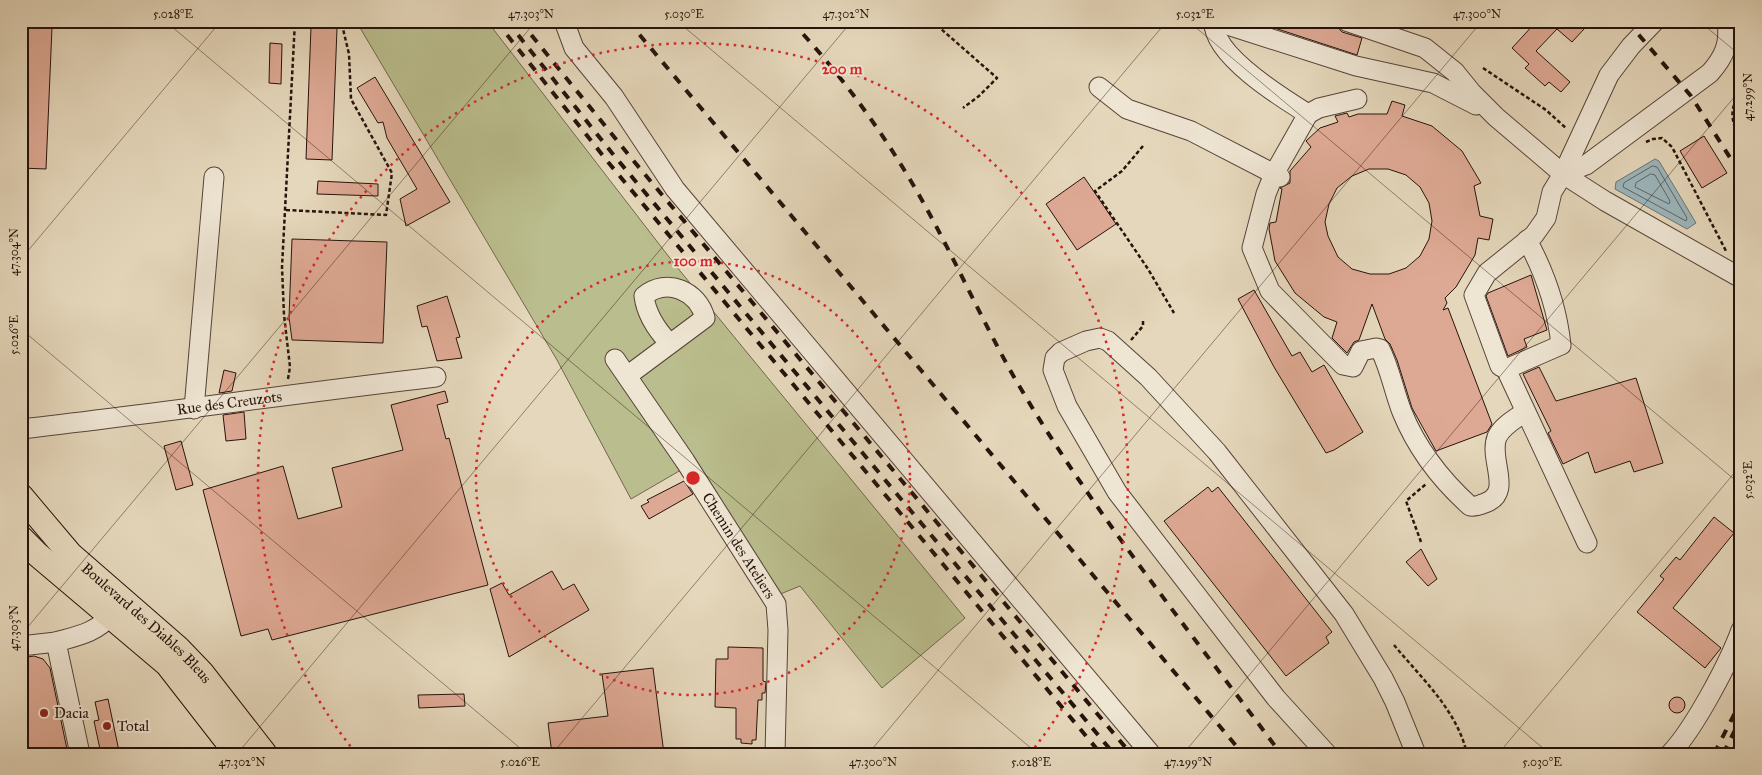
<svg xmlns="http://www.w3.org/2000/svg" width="1762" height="775" font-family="'IM FELL Great Primer',serif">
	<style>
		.green { fill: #babd8d; stroke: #70684c }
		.water { fill: #9cb6bc; stroke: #6d7576 }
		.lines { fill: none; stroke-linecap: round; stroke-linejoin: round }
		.shore { stroke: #626464; stroke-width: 1 }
		.building { fill: #dea994; stroke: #27130c; fill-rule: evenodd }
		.minor-casing { stroke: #564438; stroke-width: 21 }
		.major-casing { stroke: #27130c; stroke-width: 26 }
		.path { stroke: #27130c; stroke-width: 2.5; stroke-dasharray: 4 2.5; stroke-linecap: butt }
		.minor { stroke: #eee5d3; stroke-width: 19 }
		.major { stroke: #e5d7bb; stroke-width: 24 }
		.rail { stroke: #27130c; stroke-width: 4; stroke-dasharray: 9 9; stroke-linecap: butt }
		.ticks { fill: none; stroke: #27130c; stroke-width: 1; stroke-opacity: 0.45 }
		.ring { fill: none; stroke: #d62828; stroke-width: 2.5; stroke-dasharray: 2.5 5 }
		.poi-dot { fill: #8f2418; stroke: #eee5d3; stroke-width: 2 }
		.labels { text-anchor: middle; stroke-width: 4; stroke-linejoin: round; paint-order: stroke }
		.street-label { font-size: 15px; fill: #27130c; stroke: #eee5d3 }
		.poi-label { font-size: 15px; fill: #27130c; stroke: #eee5d3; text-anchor: start }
		.centre { fill: #d62828; stroke: #eee5d3; stroke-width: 2.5 }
		.ring-label { font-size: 15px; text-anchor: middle; font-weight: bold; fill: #d62828; stroke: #eee5d3; stroke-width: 4; stroke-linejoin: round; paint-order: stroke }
		.neatline { fill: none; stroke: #27130c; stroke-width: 2 }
		.ticks-label { font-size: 12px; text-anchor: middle; fill: #27130c }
	</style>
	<rect width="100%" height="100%" fill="#e5d7bb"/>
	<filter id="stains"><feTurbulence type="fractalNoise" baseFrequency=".004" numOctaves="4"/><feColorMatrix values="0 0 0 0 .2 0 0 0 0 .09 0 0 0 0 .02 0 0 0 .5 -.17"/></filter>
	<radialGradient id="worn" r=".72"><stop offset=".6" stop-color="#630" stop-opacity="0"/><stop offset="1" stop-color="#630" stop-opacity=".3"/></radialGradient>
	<path class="green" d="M356,21H487L676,266L965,618L882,688L800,586L778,595L693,463L631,499L557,360Z"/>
	<path class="water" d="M1655,159L1659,161L1696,223L1687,229L1615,189L1616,182Z"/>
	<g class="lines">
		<path class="shore" d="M1653,166L1657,167L1687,218L1686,221L1623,187L1624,183Z
			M1651,174L1655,175L1670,201L1669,204L1635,187L1636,183Z"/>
	</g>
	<path class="building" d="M1253,21H1325L1336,25L1342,32L1362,38L1357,55Z
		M1548,21H1578L1585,28L1572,42L1557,29L1536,51L1570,82L1561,92L1549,82L1545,86L1525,68L1529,64L1512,48L1536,22L1542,27Z
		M21,26L52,27L46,169L21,168Z
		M311,27L337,28L332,160L306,159Z
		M270,43L282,44L281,84L269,83Z
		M375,77L450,202L406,226L400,199L417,189L387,138L383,122L378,123L357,88Z
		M1392,101L1405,105L1402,116L1432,126L1462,151L1481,183L1474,186L1480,216L1493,219L1489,240L1478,238L1475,255L1456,287L1445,298L1447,303L1443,310L1448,308L1492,424L1487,432L1436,451L1412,408L1397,360L1390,344L1385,339L1372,304L1359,340L1354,342L1347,353L1332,338L1337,322L1324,317L1295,293L1275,261L1269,229L1270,223L1276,222L1282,189L1280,188L1290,183V171L1311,147L1306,141L1320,128L1338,122L1335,116L1347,113L1349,117L1358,114H1387ZM1369,169H1388L1406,175L1420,187L1429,203L1432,221L1429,239L1420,256L1406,268L1389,274H1370L1352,269L1338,257L1328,236L1325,222L1329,204L1337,188L1352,176Z
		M1704,136L1727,173L1702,188L1680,151Z
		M1084,177L1116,224L1077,250L1046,204Z
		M318,181L378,184V196L317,194Z
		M292,239L387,242L383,343L292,340L289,317Z
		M1531,275L1547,330L1524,339L1527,347L1508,356L1486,296L1488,293Z
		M1254,290L1292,356L1300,352L1312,372L1324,365L1363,432L1334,450L1326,453L1274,367L1238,299Z
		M447,296L460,337L456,338L462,358L437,361L427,326L422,327L417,306Z
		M1539,367L1556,401L1636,378L1663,463L1634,472L1630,461L1595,473L1588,452L1563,464L1548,433L1551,431L1523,374Z
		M224,370L236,373L232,391L219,393Z
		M445,391L448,402L437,405L446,439L449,438L488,585L272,640L268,629L241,636L203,490L283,466L298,519L342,507L332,468L403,450L391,405Z
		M244,412L246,439L226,441L223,415Z
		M181,441L193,485L176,490L164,446Z
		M684,481L693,494L649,519L641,506L649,502L647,500Z
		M1208,487L1212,492L1218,487L1332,632L1326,637L1329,643L1286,676L1164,521Z
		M1714,517L1734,533L1673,608L1721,648L1705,668L1637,612L1664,579L1660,576L1676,557L1680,560Z
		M1421,549L1437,579L1428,586L1406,562Z
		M552,571L563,590L574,584L589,610L509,657L490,589L502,583L509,595Z
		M728,647L763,648V681L766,682L765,693H762V700H758L756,740H752V744L741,743V739H736V708L715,707L716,659H728Z
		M34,656L43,659L50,668L68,754H21V658Z
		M653,668L664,754H552L548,723L608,716L602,674Z
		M464,694L465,706L419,708L418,695Z
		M1669 705a8 8 0 1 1 16 0a8 8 0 1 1-16 0Z
		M108,699L119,751L101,754L94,721L99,720L95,702Z"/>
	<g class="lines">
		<defs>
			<g id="minor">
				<path d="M564,21L574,48L614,97L675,189L1151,754"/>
				<path d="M1214,21C1211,54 1282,98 1308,114L1274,174L1266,194L1252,248L1270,291L1343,365L1353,367L1361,351L1376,348L1380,349C1390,368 1394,392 1402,412C1417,449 1440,479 1470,506C1475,507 1480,505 1485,503C1514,493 1488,459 1497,437C1502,426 1515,419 1525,412"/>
				<path d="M1215,21L1356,66L1433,83L1476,105"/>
				<path d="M1346,21L1425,48L1455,72L1472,93L1496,117L1563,174L1605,201L1741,278"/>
				<path d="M1099,87L1127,109L1191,131L1280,177"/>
				<path d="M1308,114L1319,108L1357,99"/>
				<path d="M1563,174L1586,165L1710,73C1725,56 1730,43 1727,21"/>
				<path id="s1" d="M615,359L685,461L776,604L778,630L775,754"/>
				<path d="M1506,369L1561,345C1557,307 1545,273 1527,240"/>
				<path d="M627,376L705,318C698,291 667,277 644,296C646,313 657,330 669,343"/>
				<path d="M194,409L214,177"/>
				<path id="s2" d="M21,429C160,413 298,393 436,377"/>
				<path d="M1587,543L1506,369L1500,366L1474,295L1487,273L1534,235L1546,218L1552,192L1563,174L1609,75L1631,46L1655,21"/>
				<path d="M56,642C77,636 96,633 111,615"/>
				<path d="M21,646L56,642L80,754"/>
				<path d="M1327,754L1276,698L1117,492L1067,406L1053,370L1055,358L1061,352L1086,341L1100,338L1108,341L1148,377L1217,452L1344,614L1383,678L1395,702L1416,754"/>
				<path d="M1670,754C1694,729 1729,663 1741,630"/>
			</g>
			<g id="major">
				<path id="s3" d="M21,496L70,554L178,648L202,673L265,754"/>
				<path d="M21,538L38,555L167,664L237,754"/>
			</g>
		</defs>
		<use href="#minor" class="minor-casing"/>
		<use href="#major" class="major-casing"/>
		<path class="path" d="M932,21L997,78L979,96L963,108
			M1483,68L1546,110L1567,129
			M1741,94C1726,110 1734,126 1741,144
			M1646,142L1653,139L1662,138L1672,147L1726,251
			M1143,146L1122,171L1095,191L1148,269L1174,313
			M286,210L386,215L392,173L351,99L349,54L343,29L339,21
			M1131,340L1143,326V319
			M288,379L290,367L284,315L282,267L295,21
			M1421,542L1406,501L1426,484
			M1394,645C1422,679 1457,710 1467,754"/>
		<use href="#minor" class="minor"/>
		<use href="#major" class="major"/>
		<path class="rail" d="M496,21L608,162L1101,754
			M507,21L612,153L1114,754
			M520,21L632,159L1131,754
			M628,21L1243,754
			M791,21C839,72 880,128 915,188C951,250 979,315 1014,377C1091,510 1190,631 1281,754
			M1627,21L1691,96L1741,175
			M1714,754L1741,701
			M1723,754L1741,718"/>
	</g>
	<path class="ticks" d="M165,21L1038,754M677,21L1550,754M1188,21L1741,485M1699,21L1741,56M21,259L221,21M21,329L527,754M21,635L536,21M237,754L852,21M552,754L1167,21M868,754L1482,21M1183,754L1741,89M1498,754L1741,465"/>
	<g class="ring">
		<circle cx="693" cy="478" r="217"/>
		<path d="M355 752A435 435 0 1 1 1031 752"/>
	</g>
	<g class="poi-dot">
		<circle cx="44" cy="713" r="5"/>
		<circle cx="107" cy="726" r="5"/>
	</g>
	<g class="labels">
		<g class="street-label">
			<text dy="5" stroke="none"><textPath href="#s2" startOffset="210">Rue des Creuzots</textPath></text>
			<text dy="5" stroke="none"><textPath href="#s1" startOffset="224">Chemin des Ateliers</textPath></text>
			<text dy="5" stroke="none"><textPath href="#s3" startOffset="179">Boulevard des Diables Bleus</textPath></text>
		</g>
		<g class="poi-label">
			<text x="54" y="718">Dacia</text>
			<text x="117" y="731">Total</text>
		</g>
	</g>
	<circle cx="693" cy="478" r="8" class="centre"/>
	<g class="ring-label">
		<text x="842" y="74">200 m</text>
		<text x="693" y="266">100 m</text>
	</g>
	<rect width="1762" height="775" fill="none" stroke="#e5d7bb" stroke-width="55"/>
	<rect x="28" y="28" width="1706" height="720" class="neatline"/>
	<g class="ticks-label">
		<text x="173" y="18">5.028°E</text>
		<text x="531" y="18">47.303°N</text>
		<text x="684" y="18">5.030°E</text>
		<text x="846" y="18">47.302°N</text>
		<text x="1195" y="18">5.032°E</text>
		<text x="1477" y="18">47.300°N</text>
		<text transform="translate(1748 97) rotate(-90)" y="4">47.299°N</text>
		<text transform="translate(14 252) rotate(-90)" y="4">47.304°N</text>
		<text transform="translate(14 335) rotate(-90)" y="4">5.026°E</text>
		<text transform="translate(1748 480) rotate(-90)" y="4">5.032°E</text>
		<text transform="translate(14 628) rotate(-90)" y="4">47.303°N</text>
		<text x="242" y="766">47.302°N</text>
		<text x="520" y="766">5.026°E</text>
		<text x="873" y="766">47.300°N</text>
		<text x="1031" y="766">5.028°E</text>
		<text x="1188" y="766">47.299°N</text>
		<text x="1542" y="766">5.030°E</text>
	</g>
	<rect width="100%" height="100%" filter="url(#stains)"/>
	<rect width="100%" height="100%" fill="url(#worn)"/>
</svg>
